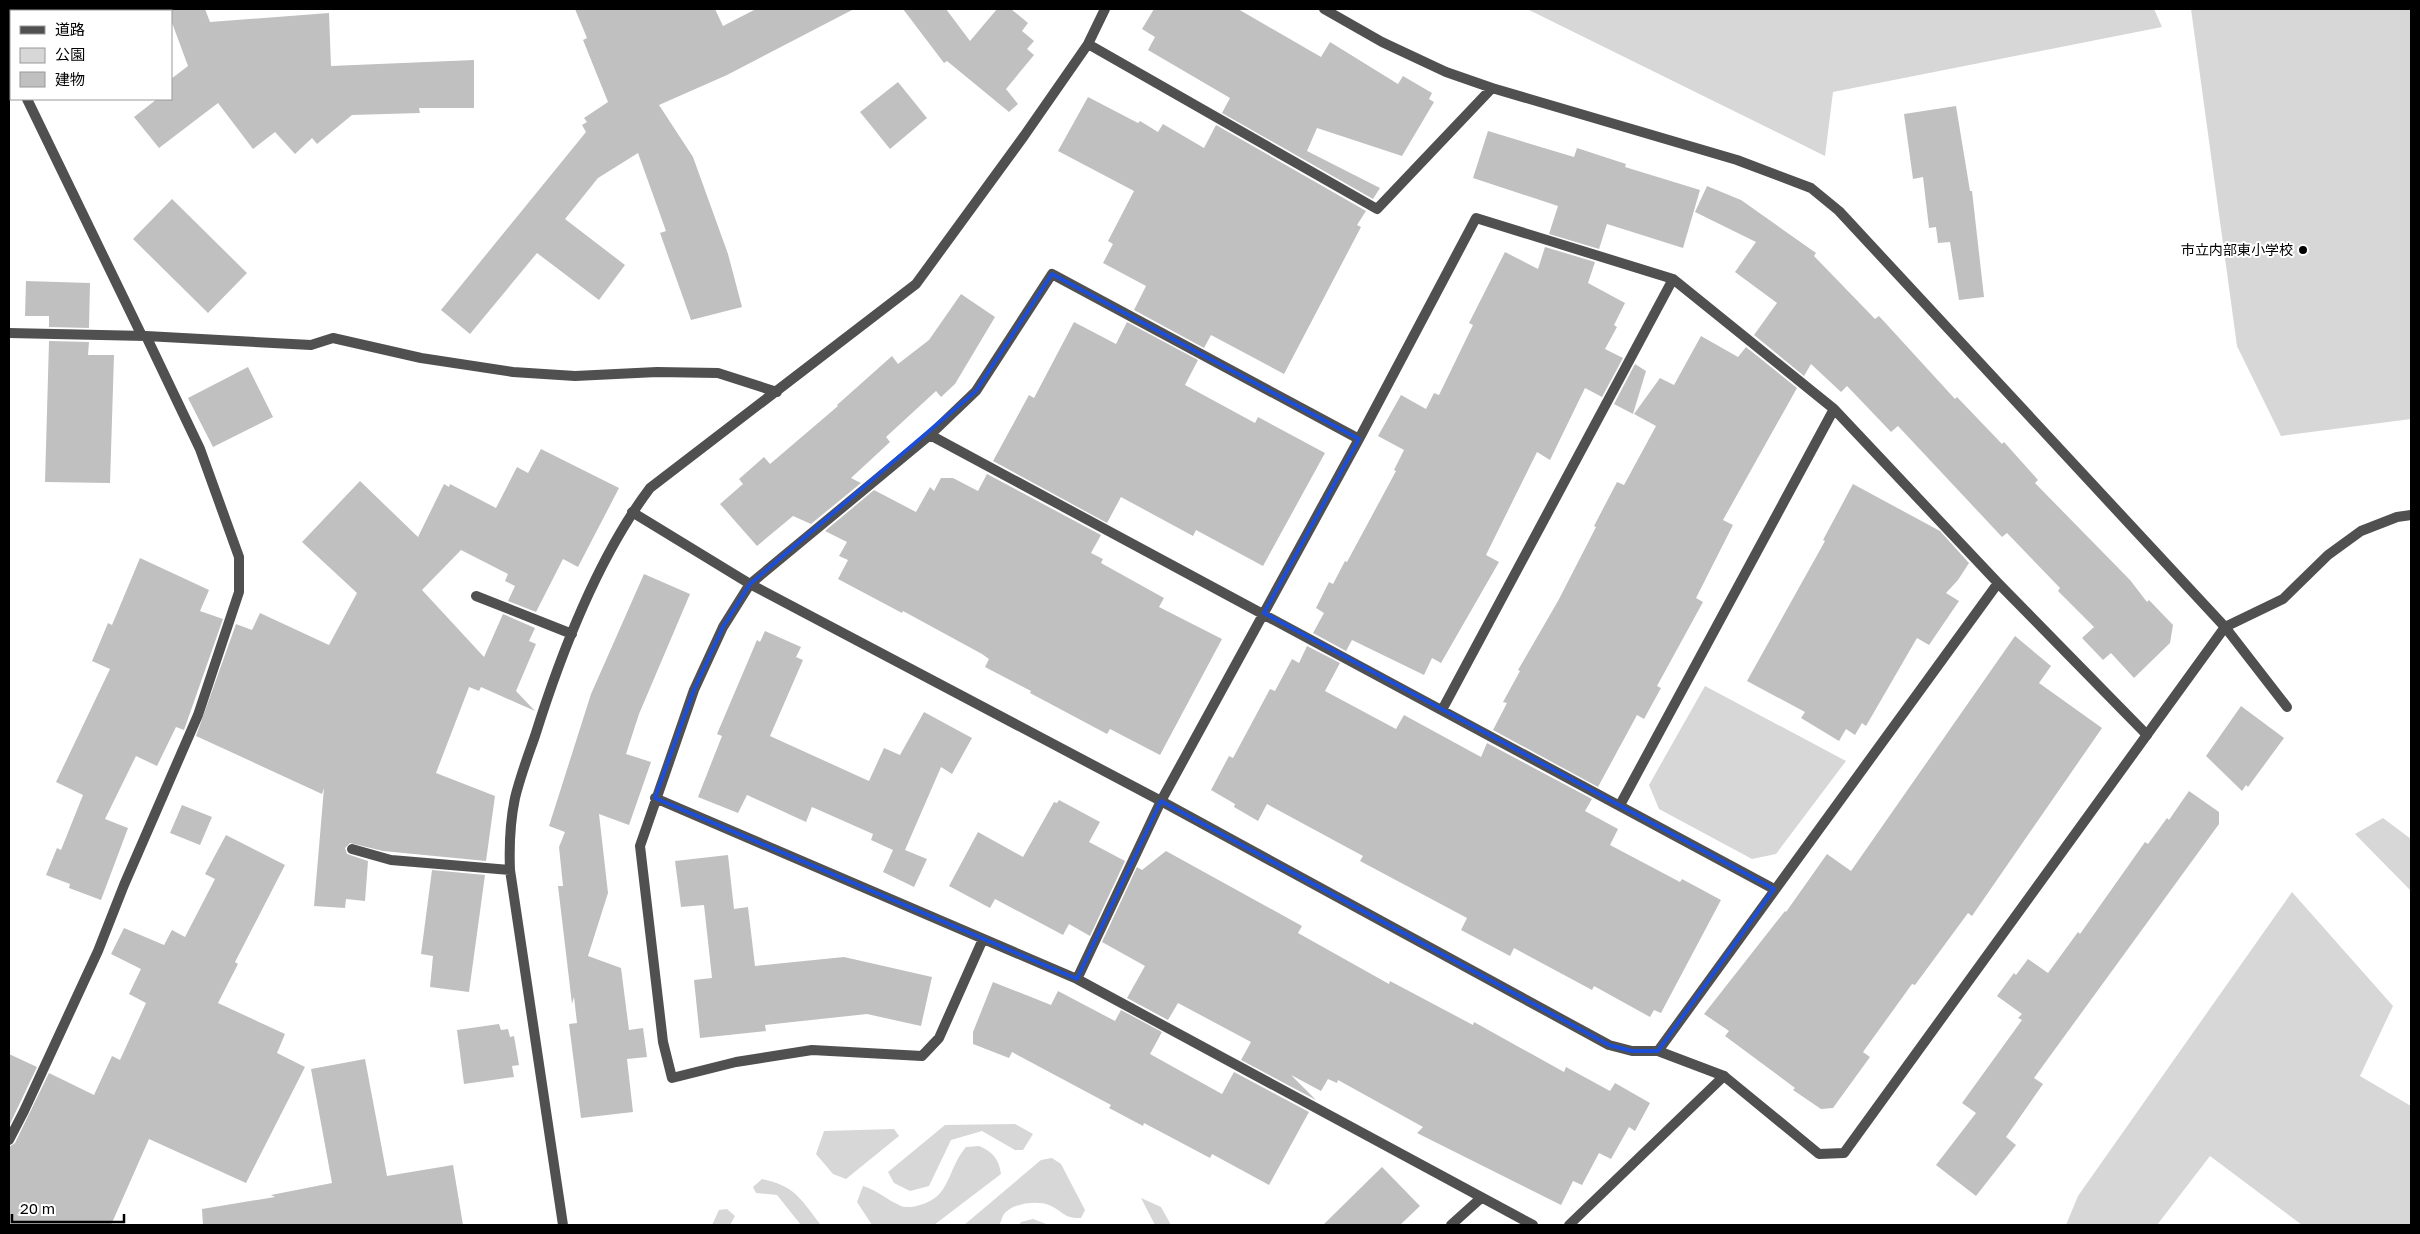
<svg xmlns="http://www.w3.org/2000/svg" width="2420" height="1234" font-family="'Golos Text','Noto Sans JP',sans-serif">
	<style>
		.green { fill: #d7d7d7 }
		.building { fill: #c0c0c0 }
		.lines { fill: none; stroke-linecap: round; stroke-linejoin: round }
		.minor { stroke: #505050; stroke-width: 10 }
		.tertiary { stroke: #505050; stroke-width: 10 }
		.marked { fill: none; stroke: #1d4ed8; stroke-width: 4; stroke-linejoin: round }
		.poi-dot { fill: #000; stroke: #fff; stroke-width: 2 }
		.labels { text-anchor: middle; stroke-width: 4; stroke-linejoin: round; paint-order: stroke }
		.poi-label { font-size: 14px; fill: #000; stroke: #fff; text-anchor: end }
	</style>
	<rect width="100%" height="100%" fill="#fff"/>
	<path class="green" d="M1527,9H2154L2162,27L1833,92L1825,156Z
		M2191,9H2411V419L2281,436L2237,346Z
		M1705,686L1846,761L1776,854L1752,859L1659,809L1649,785Z
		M2383,818L2411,839V891L2355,834Z
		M2292,892L2393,1006L2360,1076L2411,1106V1225H2302L2210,1156L2157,1225H2066L2078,1196Z
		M1015,1124L1033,1134L1023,1150H1015L982,1131L951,1140L929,1186L910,1191L894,1183L888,1172L945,1125Z
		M894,1129L899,1136L846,1179L833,1174L816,1154L824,1131Z
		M979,1146C993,1152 999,1159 1001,1174L934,1225H872L857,1202L863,1186C877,1190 887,1200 901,1206C906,1208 915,1207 920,1205C951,1197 947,1169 966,1147Z
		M1052,1158L1061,1164L1085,1210L1081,1218C1064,1219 1063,1211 1049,1205C1037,1200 1013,1203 1004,1214C1002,1217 1001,1222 999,1225H964L1041,1160Z
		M762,1179C796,1186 801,1200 821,1225H801L777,1195L756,1193L753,1187Z
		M1141,1198L1161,1207L1171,1225H1155Z
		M727,1209L735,1216L730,1225H712L719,1210Z
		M1033,1219L1049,1225H1019L1021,1222Z"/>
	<path class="building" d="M167,9H205L210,22L329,13L331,66L474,60V108H419L420,113L352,115L317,144L312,138L295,154L275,132L253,149L218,103L159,148L134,117L157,99H171V79L188,66L171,20V11Z
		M575,9H715L723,26L756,9H854L727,75L659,105L693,157L728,254L742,307L691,320L660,233L666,231L638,153L598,178L565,219L625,265L599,300L537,253L470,334L441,310L586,132L582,125L587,122L584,118L608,102L583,40L587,38Z
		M903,9H946L970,41L997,9H1011L1028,23L1022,31L1034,41L1027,49L1034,55L1006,89L1018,104L1009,112L947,61L944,63Z
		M1154,9H1238L1321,57L1330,42L1398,84L1403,76L1432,93L1429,99L1434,102L1402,156L1317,128L1307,151L1380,188L1373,199L1222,113L1230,98L1148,50L1155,37L1142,29Z
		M898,82L927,118L890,149L860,112Z
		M1088,97L1138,123L1140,121L1158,132L1163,124L1204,148L1216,125L1366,211L1357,225L1361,227L1284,374L1211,335L1204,348L1134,310L1146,286L1103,263L1113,244L1108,241L1134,191L1058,151Z
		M1956,106L1970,191H1972L1984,297L1959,300L1950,242L1938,243L1936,227L1929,228L1923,177L1913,179L1904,114Z
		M1488,131L1574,157L1577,148L1626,164L1625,167L1700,190L1683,248L1607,224L1599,249L1549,234L1558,206L1473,178Z
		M1707,186L1741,200L1816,253L1814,256L1875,319L1879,316L1955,399L1957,397L2002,444L2004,442L2038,480L2035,483L2130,580L2147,602L2149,600L2173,625L2170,643L2134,678L2111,653L2103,660L2082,638L2094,627L2058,591L2060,588L2007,533L2002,537L1898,426L1891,432L1847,386L1841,392L1811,364L1804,376L1754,335L1777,303L1735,272L1756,242L1695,212Z
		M172,199L247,273L208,313L133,239Z
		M1545,247L1595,262L1588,283L1625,303L1614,325L1617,327L1605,349L1623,358L1602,397L1585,388L1550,460L1537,452L1486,555L1499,562L1441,663L1432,658L1424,675L1352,640L1346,651L1313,633L1324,613L1316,608L1329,582L1333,584L1345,561L1347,562L1396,471L1394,470L1404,450L1378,436L1401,395L1426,409L1434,393L1439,395L1473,325L1469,323L1505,252L1538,269Z
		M26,281L90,283L89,328L49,327V316H25Z
		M961,294L995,317L955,384L941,397L936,391L886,437L890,442L851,478L861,483L811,524L793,516L757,546L720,504L743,484L739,479L764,457L770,464L838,406L837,405L892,356L898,364L929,340Z
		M1074,322L1116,344L1127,322L1198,360L1185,385L1255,423L1258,417L1325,453L1263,566L1196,530L1193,536L1121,497L1107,523L993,461L1029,395L1034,398Z
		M1701,336L1738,357L1746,347L1797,388L1723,520L1733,525L1696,598L1703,602L1657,686L1661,688L1644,719L1637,715L1598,787L1493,730L1507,703L1503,702L1520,671L1518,670L1558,601L1596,527L1594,526L1617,482L1624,485L1656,426L1634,414L1660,378L1674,385Z
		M49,341L89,342L88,355H114L110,483L45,482Z
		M1635,364L1646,371L1633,414L1614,404Z
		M248,367L273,417L213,447L188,398Z
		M541,449L619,488L578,567L563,559L536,612L508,601L515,586L505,581L508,574L461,550L422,590L484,657L503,614L535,628L529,641L536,644L516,691L535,711L481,687L479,691L469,687L436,773L495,796L486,861L383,851L350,843L345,848L347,854L368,861L365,901L346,899L345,908L314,906L324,788L322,794L196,736L236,624L252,630L260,613L329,645L357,593L302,542L360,481L418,537L444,484L449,487L450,484L496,508L517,467L528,473Z
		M987,474L1101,535L1091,553L1103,559L1101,563L1164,598L1159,607L1222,639L1160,755L1110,729L1107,734L1030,693L1031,691L985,667L989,659L982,654L903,611L902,613L838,579L848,560L839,556L847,542L825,531L874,490L916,512L930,487L934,491L941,478H953L978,491Z
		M1853,484L1940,531L1969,563L1958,580L1946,593L1959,601L1929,645L1917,638L1866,726L1862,723L1855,735L1846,729L1839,741L1801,718L1805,712L1747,681L1825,541L1823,540Z
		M140,558L209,590L200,611L223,619L184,730L176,727L157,766L136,756L105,819L128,828L101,900L69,888L70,884L46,875L57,848L61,850L83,795L56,782L110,669L92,661L108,623L112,625Z
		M644,574L690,594L639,714L626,754L651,762L629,825L599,814L608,893L588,956L621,968L629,1030L643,1028L647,1057L627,1059L633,1112L581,1118L569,1024L577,1023L574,997L572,1004L558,886H563L559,847L565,832L549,826L591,694Z
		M765,631L801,647L796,657L803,660L770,736L869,781L884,748L900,755L924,712L972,738L952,774L941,767L905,850L927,859L914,887L883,872L893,850L871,840L873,834L812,807L806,822L747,795L738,813L698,797L722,736L717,734L757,640L760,642Z
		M2015,636L2051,666L2039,683L2102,728L1972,916L1968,913L1915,985L1912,984L1863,1052L1870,1057L1833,1108L1821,1109L1793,1090L1795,1088L1725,1036L1729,1031L1704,1014L1785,911L1786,912L1827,854L1851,871Z
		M1307,646L1340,663L1325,691L1396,729L1404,715L1481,757L1487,743L1592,799L1585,811L1618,829L1610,845L1680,882L1682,879L1721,900L1661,1013L1654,1010L1650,1017L1594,986L1592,990L1514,948L1510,956L1461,930L1467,918L1360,861L1363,856L1267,804L1258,821L1234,807L1235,804L1211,790L1229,756L1233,758L1270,689L1275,691L1292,659L1299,663Z
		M2241,706L2284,738L2248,787L2246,785L2242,791L2206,756Z
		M2189,791L2219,812V824L2034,1078L2043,1084L2006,1137L2016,1145L1976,1196L1936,1165L1976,1113L1962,1103L2022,1020L2018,1018L2022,1014L1997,996L2014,973L2016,975L2028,959L2048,973L2078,932L2080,934L2145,842L2148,844L2167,818L2169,820Z
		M1059,800L1100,822L1089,842L1125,861L1090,936L1069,924L1063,935L995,899L990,908L949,886L978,832L1023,857L1054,802L1057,803Z
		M182,805L212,817L200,845L170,833Z
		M226,835L285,865L235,962L238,964L218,1003L285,1034L277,1053L305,1067L246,1183L149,1139L111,1225H9V1147L15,1143L49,1073L94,1095L112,1056L120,1060L146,1003L129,994L141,969L111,954L124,928L164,945L172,930L185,937L215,879L205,874Z
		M1166,851L1302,926L1298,933L1389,984L1390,981L1473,1025L1474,1022L1564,1072L1566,1067L1610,1091L1615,1083L1650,1103L1635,1131L1629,1127L1611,1159L1599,1153L1582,1185L1573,1181L1561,1205L1417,1133L1423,1127L1338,1080L1337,1083L1328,1079L1321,1091L1291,1075L1316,1100L1241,1060L1251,1042L1178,1003L1168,1020L1127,998L1145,966L1102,942L1137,867L1142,870Z
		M728,855L734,909L748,907L755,966L844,957L932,977L921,1026L867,1014L765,1025L766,1031L700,1038L694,980L712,978L704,905L681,907L675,861Z
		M432,870L485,875L469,992L430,987L433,956L421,954Z
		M993,982L1051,1005L1058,991L1115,1021L1121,1010L1162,1032L1150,1054L1222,1094L1234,1072L1309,1112L1269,1185L1212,1154L1210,1158L1144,1123L1143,1126L1109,1108L1111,1105L1012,1052L1009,1058L973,1044V1032Z
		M499,1024L501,1030L508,1029L510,1037L514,1036L519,1065L512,1066L514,1077L464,1084L457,1030Z
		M9,1054L37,1067L9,1126Z
		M365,1059L387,1176L453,1165L463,1225H203L202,1209L275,1197L271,1195L332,1183L311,1069Z
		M1382,1167L1420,1206L1400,1225H1323Z"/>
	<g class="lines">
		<path class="minor" d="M1324,9L1382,42L1446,72L1492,88L1737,160L1811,188L1839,211L2225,627L2287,707
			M1088,44L1377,209L1492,88
			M9,61L11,67
			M27,99L142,336
			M9,333L146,336L311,345L333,338L421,358L513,372L575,376L657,372L718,373L777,392
			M930,435L1774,889
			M476,596L572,634
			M2225,627L2283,599L2328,555L2361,531L2397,517L2411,515
			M1442,710L1673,279
			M655,798L1077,979L1533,1225
			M1620,805L1834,409
			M352,849L391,860L510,870
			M983,939L939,1038L922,1056L812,1050L736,1062L672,1078L663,1042L640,846L694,690L723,627L750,584L930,435L976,391L1052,274L1359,439
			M1077,979L1161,801L1359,439L1476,218L1673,279L1834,409L1998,583L2147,735
			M1658,1051L1998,583
			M9,1140L24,1111L98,951L124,885L198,715L239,592V557L200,449L146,336
			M563,1225L510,870C509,845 510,822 515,798C520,777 528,756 535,736C561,653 598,557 650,488L916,284L1024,136L1088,44L1105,9
			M1451,1225L1481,1198
			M1569,1225L1724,1076"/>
		<path class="tertiary" d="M632,512L750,584L1161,801L1609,1045L1632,1051H1658L1724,1076L1819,1154L1844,1153L2225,627"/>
	</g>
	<path class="marked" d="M1052,274L1359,439L1264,613L1774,889L1658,1051H1632L1609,1045L1161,801L1077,979L655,798L694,690L723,627L750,584L976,391Z"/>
	<circle class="poi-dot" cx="2303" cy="250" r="5"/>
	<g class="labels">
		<g class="poi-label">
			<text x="2293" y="255">市立内部東小学校</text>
		</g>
	</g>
	<rect width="2420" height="1234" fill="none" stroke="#000000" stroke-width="20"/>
	<rect x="10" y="10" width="162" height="90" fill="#ffffff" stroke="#999999"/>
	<rect x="20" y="26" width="25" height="8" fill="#505050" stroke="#999999"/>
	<text x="55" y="35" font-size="15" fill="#000000">道路</text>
	<rect x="20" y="48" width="25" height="15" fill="#d7d7d7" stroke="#999999"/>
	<text x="55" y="60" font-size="15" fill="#000000">公園</text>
	<rect x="20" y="72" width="25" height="15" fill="#c0c0c0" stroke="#999999"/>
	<text x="55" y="85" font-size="15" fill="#000000">建物</text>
	<path d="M12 1214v8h112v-8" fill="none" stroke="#000000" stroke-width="2.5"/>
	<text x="20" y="1214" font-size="15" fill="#000000" stroke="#ffffff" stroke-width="4" paint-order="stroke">20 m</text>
</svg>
